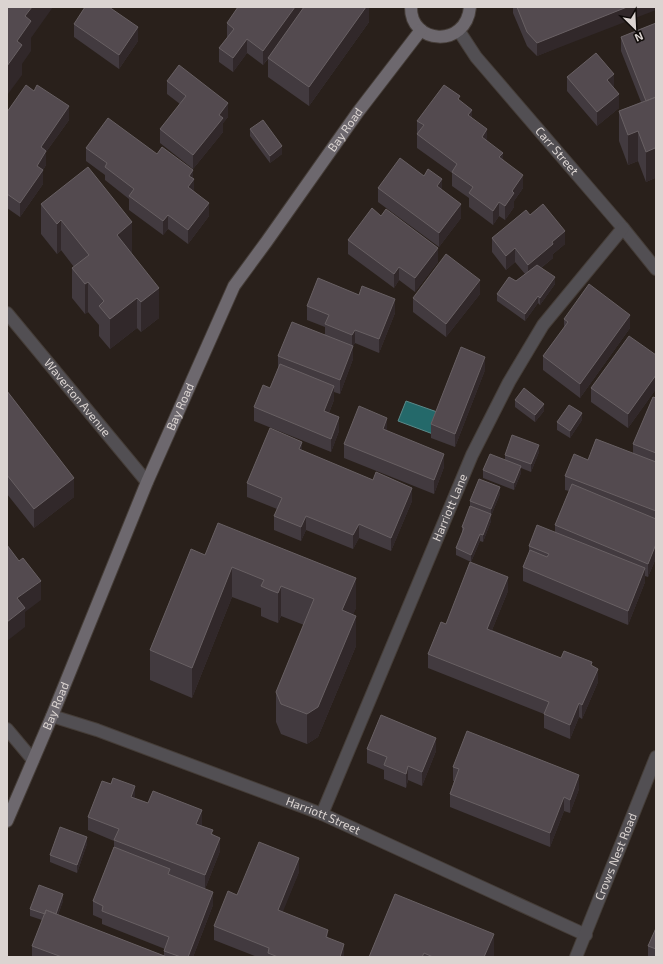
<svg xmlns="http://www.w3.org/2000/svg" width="663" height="964" font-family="'Exo 2',sans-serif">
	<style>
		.water { fill: #24696a; stroke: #5b8989 }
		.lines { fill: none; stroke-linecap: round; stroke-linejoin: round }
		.street-casing { stroke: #453d38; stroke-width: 14 }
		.secondary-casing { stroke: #453d38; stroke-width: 14 }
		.street { stroke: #524f53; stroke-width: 12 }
		.secondary { stroke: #6d686e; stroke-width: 12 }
		.wall { fill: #423a3f }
		.shaded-wall { fill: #31282a }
		.building { fill: #534a4f; stroke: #686063 }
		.labels { text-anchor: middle; stroke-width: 4; stroke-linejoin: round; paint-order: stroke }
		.street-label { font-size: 12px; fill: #dbd4d1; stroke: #0f0b09 }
	</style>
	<rect width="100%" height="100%" fill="#29201b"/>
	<path class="water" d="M406,401L440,413L433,434L398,421Z"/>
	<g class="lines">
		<defs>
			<g id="street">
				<path id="s1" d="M459,31L476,57L623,228L656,269"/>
				<path id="s2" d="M7,313L147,482"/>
				<path id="s3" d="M52,716L97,730L322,814L586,935"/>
				<path d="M7,729L33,760"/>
				<path id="s4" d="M322,814L472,455L509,382L543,325L623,228"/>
				<path id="s5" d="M576,957L656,757"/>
			</g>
			<g id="secondary">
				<path d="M411,7C410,44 466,49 470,7"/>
				<path id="s6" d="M7,821L52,716L147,482L234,286L267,241L358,112L421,30"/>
			</g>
		</defs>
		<use href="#street" class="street-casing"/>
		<use href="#secondary" class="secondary-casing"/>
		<use href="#street" class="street"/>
		<use href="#secondary" class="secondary"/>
	</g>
	<path class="wall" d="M369,7V22L309,106L268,77V59L263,65L247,53L233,72L219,62V48L227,38V23Z
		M513,7H656L537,56L527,46L513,13Z
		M656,23V180L655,178L646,182L638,161L628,165L619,141V111L641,102L621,51V37Z
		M74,24L138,41L119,69L74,37Z
		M567,77L614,88L619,108L597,126L567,91Z
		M167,81L228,117L223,123V132L193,169L160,143V129L180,104L167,94Z
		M460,101L487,142L503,159L523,188L514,201V207L505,220L499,216L493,225L469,207V198L452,186V173L417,148V121Z
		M7,112L69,120L46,152V165L43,170V184L20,217L7,208Z
		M250,129L282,154L270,163L250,136Z
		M86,148L157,154L193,179L194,191L209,216L188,244L168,229L163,235L129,210V199L105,180V175L86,161Z
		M378,188L442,190L461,218L439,247L378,202Z
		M41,204L132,252L131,253L159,318L141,332L137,328L110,349L99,336V325L88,312L85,314L72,298V268L74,267L61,250L57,254L41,234Z
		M530,215L565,244L553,254V258L541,268L555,284L540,305L538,303L525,321L497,301V294L525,274L515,262L506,270L492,252V238Z
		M348,240L438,262L415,292L399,280L394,288L348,254Z
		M480,294L446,337L413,312V298Z
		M307,306L395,313L379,353L355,343L353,346V359L340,394L334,392V400L329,413L339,431L331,452L254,421V407L270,388L278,368V356L325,334V327L307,320Z
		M564,319L630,328L580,398L543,370V356L564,328Z
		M656,355V389L628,428L591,402V388Z
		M485,370L455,447L431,438V424Z
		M7,391L74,497L34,528L7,494Z
		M656,398V558L648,577L645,576V582L628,625L523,581V567L529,555V546L555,532V525L569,491L565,490V476L588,460L633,453V444Z
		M515,400L544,411L535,422L515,407Z
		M582,420L570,438L557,430V422Z
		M387,431L444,467L434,494L344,458V444Z
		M302,450L412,501L391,551L359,538L353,549L306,530L301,541L274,530V516L277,509L247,497V483Z
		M539,452L531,472L521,468V473L514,490L483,478V470L505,460V455Z
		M500,494L491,516V521L483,542L480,541L471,562L456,555V548L462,534V527L470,506V501Z
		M205,555L356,608L353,614L356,646L318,737L307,744L281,734L276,722V692L304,625L281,616L278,623L270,620L261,616V608L232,597L192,698L150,680V650Z
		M508,591L492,630L561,658L592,666L598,682L582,719L579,717L570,739L544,728V714L428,668V654L446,624Z
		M367,749L436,751L422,786L408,780L406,788L384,779V770L367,763Z
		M453,767L579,789L570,813L564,811L550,847L450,807V794L454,781H453Z
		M135,798L202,824L201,825L213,834L220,851L205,889L213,905L193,957H32V946L42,920L30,916V909L63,901L58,915L164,956V951L165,949L102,924V919L93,915V901L114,847V841L88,830V817Z
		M87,844L77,873L50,862V855Z
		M299,872L282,912L328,938L344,957H257L214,940V926L237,895Z
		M395,894L494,957H369Z
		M656,928V957H648V946Z"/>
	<path class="shaded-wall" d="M32,7H53L31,38V51L22,64V75L8,94V102L7,104V66L17,41L25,16Z
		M295,7H305L263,65V51Z
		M366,7H369V22L309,106V87Z
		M627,7H656V10L537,56V43Z
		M138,27V41L119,69V55Z
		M247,39V53L233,72V58Z
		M614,74V88L607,94V80Z
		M619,94V108L597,126V112Z
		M228,103V117L223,123V132L193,169V155L219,115Z
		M69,106V120L46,152V165L43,170V184L20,217V203L37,166L41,147Z
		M472,110V124L468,115Z
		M487,129V143L482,137Z
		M638,131V161L628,165V135Z
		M282,146V154L270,163V156Z
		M655,148V178L646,182V152Z
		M503,153V167L499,157Z
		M193,170V180L194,179V193L188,187L189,176Z
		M523,175V188L514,201V207L505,220V206L512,191Z
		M442,179V193L437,186Z
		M499,202V216L493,225V211Z
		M209,203V216L188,244V230Z
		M461,204V218L439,247V233Z
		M168,215V229L163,235V221Z
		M61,220V250L57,254V224Z
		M132,222V252L117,265V235Z
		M565,231V244L553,254V258L528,278V265L552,242Z
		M438,248V262L415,292V278Z
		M515,248V262L506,270V256Z
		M399,267V280L394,288V274Z
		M555,277V284L540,305V298Z
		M480,280V294L446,337V324Z
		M88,282V312L85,314V284Z
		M159,288V318L141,332V302Z
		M538,296V303L525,321V314Z
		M137,298V328L110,349V319Z
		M395,299V313L379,353V339Z
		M630,315V328L580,398V384Z
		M355,330V343L353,346V359L340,394V380L352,348V335Z
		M485,357V370L455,447V434Z
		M656,375V389L628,428V414Z
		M334,386V400L324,425V411Z
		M544,404V411L535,422V415Z
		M582,413V420L570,438V431Z
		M339,417V431L331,452V439Z
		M387,418V431L383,429Z
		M302,442V455L299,449Z
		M539,445V452L531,472V464Z
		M444,454V467L434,494V480Z
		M521,466V473L514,490V483Z
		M74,478V497L34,528V509Z
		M500,487V494L491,516V521L483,542V535L491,514V509Z
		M412,488V501L391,551V538Z
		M306,516V530L301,541V527Z
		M359,524V538L353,549V535Z
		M480,534V541L471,562V555Z
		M656,544V558L648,577V564Z
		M232,567V597L192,698V668Z
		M645,568V582L628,625V611Z
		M508,577V591L487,642V629Z
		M356,578V608L342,640V610Z
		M41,581V600L25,612V627L7,641V622L17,598Z
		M281,586V616L278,623V593Z
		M356,616V646L318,737L307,744V714Z
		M598,669V682L582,719V705Z
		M579,703V717L570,739V725Z
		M436,738V751L422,786V772Z
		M408,766V780L406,788V774Z
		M579,775V789L570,813V800Z
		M135,786V800L131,797Z
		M564,797V811L550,847V833Z
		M202,810V824L196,837V824Z
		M87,837V844L77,873V865Z
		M220,838V851L205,889V875Z
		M299,858V872L278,924V910Z
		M213,892V905L193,957H188Z
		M63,894V901L54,925V917Z
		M328,930V944L326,937Z
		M494,934V957H484Z
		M344,944V957H340Z"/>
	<path class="building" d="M7,7H32L25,16L31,21L17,41L22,45L7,66Z
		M85,7H109L138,27L119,55L74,24Z
		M238,7H295L263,51L247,39L233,58L219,48L234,29L227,23Z
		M304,7H366L309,87L268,58Z
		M517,7H627L537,43L527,32Z
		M656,23V97L646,101L621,37Z
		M596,53L614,74L607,80L619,94L597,112L567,77Z
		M179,65L228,103L219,115L223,118L193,155L160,129L186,96L167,81Z
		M26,85L34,91L37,85L69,106L41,147L46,151L37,166L43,170L20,203L7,194V112Z
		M444,85L460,96L458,99L472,110L468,115L487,129L482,137L503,153L499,157L523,175L512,191L514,193L505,206L499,202L493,211L469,193L473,187L452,172L457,164L417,134L424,125L417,121Z
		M656,97V150L655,148L646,152L638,131L628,135L619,111Z
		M108,118L157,154L162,147L193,170L189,176L194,179L188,187L209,203L188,230L168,215L163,221L129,196L134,189L105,167L107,163L86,148Z
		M263,120L282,146L270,156L250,129Z
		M400,158L424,176L428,169L442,179L437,186L461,204L439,233L378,188Z
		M88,167L132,222L117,235L159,288L141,302L137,298L110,319L99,306L104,301L88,282L85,284L72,268L89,255L61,220L57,224L41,204Z
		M543,204L565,231L552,242L553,244L528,265L515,248L506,256L492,238L526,210L530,215Z
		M372,208L381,216L386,209L438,248L415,278L399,267L394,274L348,240Z
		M446,254L480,280L446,324L413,298Z
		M537,265L555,277L540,298L538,296L525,314L497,294L509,277L516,281Z
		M318,278L359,295L362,286L395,299L379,339L355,330L352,335L325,324L329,315L307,306Z
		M589,284L630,315L580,384L543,356L568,322L564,319Z
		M292,322L353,346L340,380L278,356Z
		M629,336L656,355V375L628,414L591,388Z
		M461,347L485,357L455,434L431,424Z
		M280,364L334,386L324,411L339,417L331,439L254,407L263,385L270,388Z
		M524,388L544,404L535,415L515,400Z
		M7,391L74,478L34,509L7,475Z
		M653,397L656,398V453L633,444Z
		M569,405L582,413L570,431L557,422Z
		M359,406L387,418L383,429L444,454L434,480L344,444Z
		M270,428L302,442L299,449L373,480L376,472L412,488L391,538L359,524L353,535L306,516L301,527L274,516L282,498L247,483Z
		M512,435L539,445L531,464L505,455Z
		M596,439L656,462V511L565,476L574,454L588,460Z
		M490,454L521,466L514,483L483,470Z
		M479,479L500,487L491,509L470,501Z
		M572,484L656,519V544L648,564L555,525Z
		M470,506L491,514L483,535L480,534L471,555L456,548L464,528L462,527Z
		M218,523L356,578L342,610L356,616L318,707L307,714L281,704L276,692L314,599L281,586L278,593L270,590L261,586L264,580L232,567L192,668L150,650L191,549L205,555Z
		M537,525L645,568L628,611L523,567L530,550L547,557L549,554L529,546Z
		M7,545L19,561L23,558L41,581L17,598L25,608L7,622Z
		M470,562L508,577L487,629L561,658L564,651L592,662L591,665L598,669L582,705L579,703L570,725L544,714L549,702L428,654L441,622L446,624Z
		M381,715L436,738L422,772L408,766L406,774L384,765L387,757L367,749Z
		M467,731L579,775L570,800L564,797L550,833L450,794L459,769L453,767Z
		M113,778L135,786L131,797L148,803L153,791L202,810L196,824L213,830L211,834L220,838L205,875L114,840L119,829L88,817L102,781L111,784Z
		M60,827L87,837L77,865L50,855Z
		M259,842L299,858L278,910L328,930L326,937L344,944L340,957H278L268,953L269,948L214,926L228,891L237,895Z
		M114,847L170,869L168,874L213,892L188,957H181L164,951L169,937L102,911L103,906L93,901Z
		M39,885L63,894L56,914L46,910L45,914L30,909Z
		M395,894L494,934L484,957H433L424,953L422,957H369Z
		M46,910L167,957H62L32,946Z
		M656,928V949L648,946Z"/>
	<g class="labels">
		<g class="street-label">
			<text dy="4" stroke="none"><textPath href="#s6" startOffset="773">Bay Road</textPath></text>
			<text dy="4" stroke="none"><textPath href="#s1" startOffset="155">Carr Street</textPath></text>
			<text dy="4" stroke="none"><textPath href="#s2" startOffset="110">Waverton Avenue</textPath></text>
			<text dy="4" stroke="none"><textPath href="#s6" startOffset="449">Bay Road</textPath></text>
			<text dy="4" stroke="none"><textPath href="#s4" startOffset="332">Harriott Lane</textPath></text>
			<text dy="4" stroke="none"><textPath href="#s6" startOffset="125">Bay Road</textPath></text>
			<text dy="4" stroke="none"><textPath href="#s3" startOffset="289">Harriott Street</textPath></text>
			<text dy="4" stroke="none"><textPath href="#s5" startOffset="108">Crows Nest Road</textPath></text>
		</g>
	</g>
	<rect width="663" height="964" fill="none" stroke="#dbd4d1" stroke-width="16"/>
	<g transform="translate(635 28) rotate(156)" stroke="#0f0b09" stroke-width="3" paint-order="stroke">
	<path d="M0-3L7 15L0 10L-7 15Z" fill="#dbd4d1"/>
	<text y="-6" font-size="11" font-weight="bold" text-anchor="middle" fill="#dbd4d1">N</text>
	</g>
</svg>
